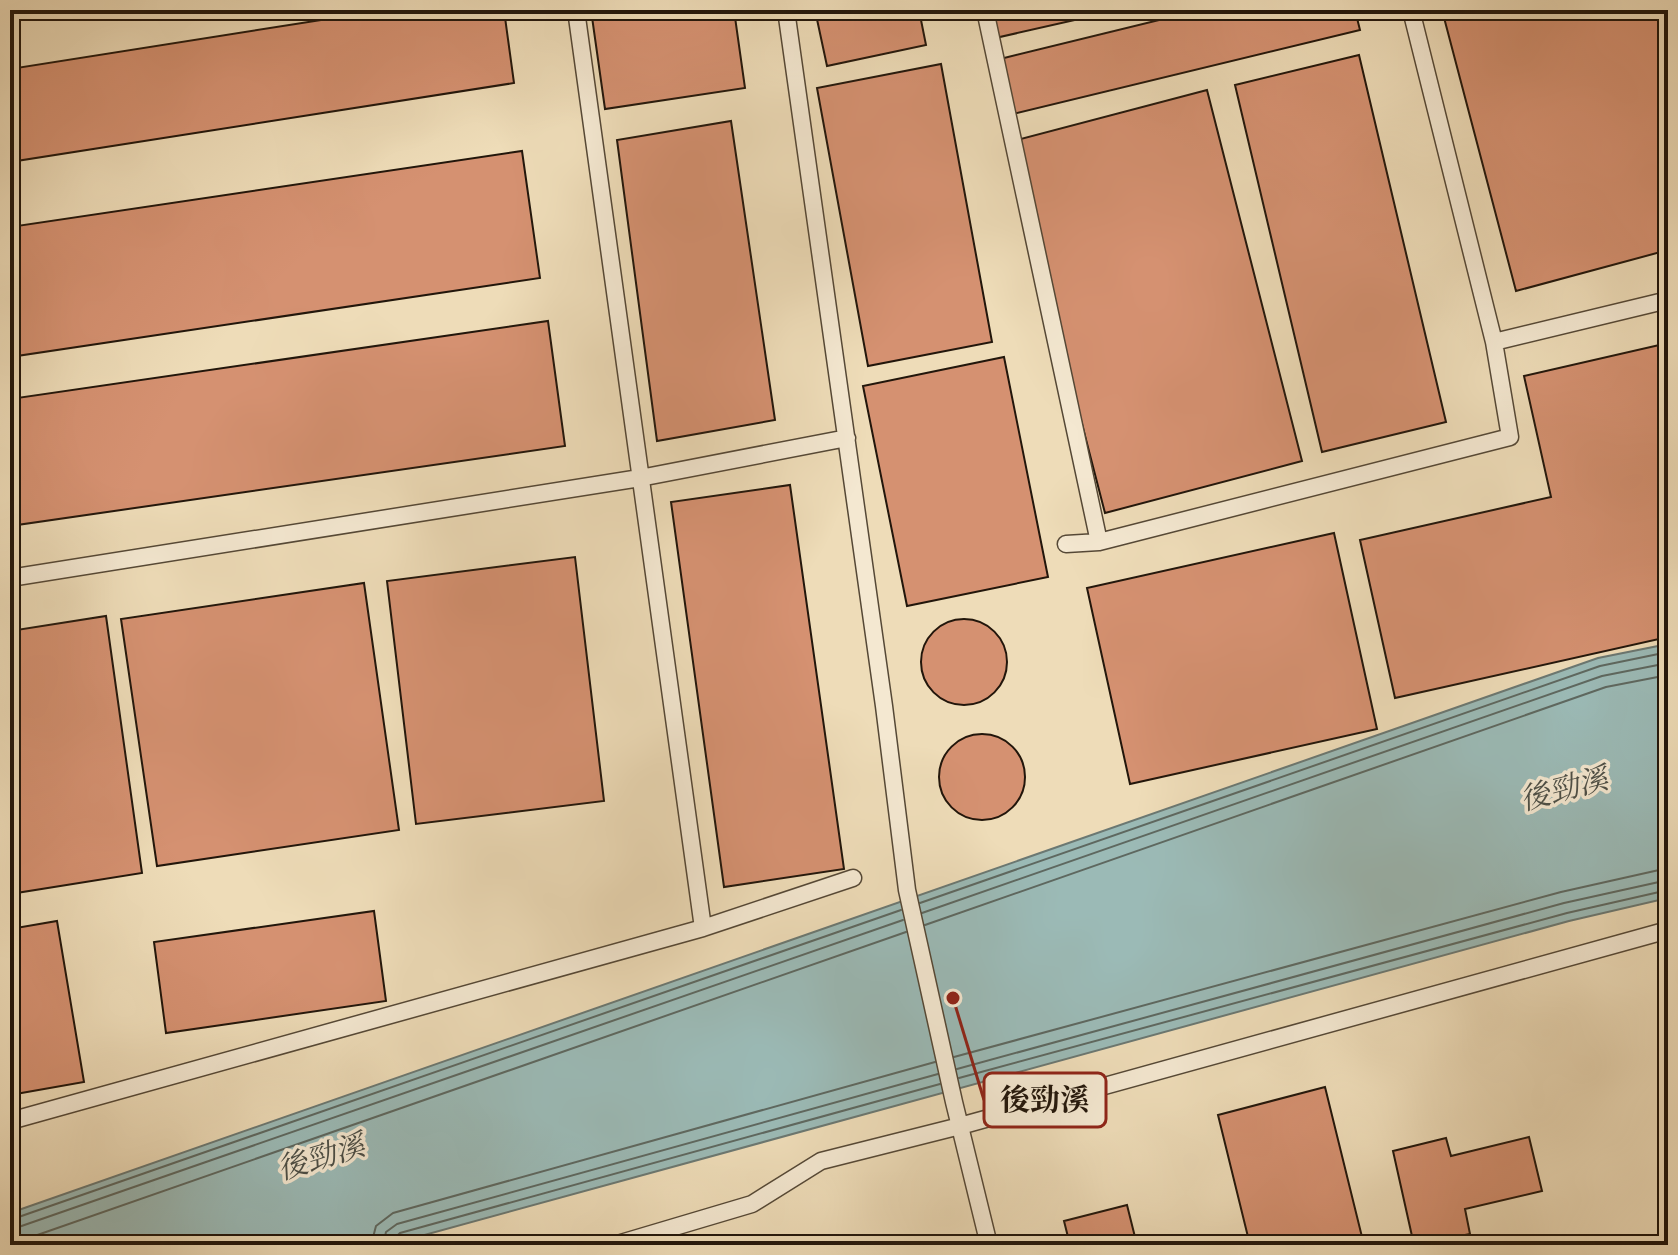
<svg xmlns="http://www.w3.org/2000/svg" width="1678" height="1255" font-family="'IM FELL DW Pica','Noto Serif TC',serif">
	<style>
		.water { fill: #9bbab6; stroke: #6b7872; stroke-width: 2 }
		.lines { fill: none; stroke-linecap: round; stroke-linejoin: round }
		.shore { stroke: #5e6860; stroke-width: 2 }
		.building { fill: #d59171; stroke: #22160b; stroke-width: 2 }
		.service-casing { stroke: #554836; stroke-width: 19 }
		.service { stroke: #f4e8d1; stroke-width: 16 }
		.labels { text-anchor: middle; stroke-width: 7; stroke-linejoin: round; paint-order: stroke }
		.water-label { font-size: 30px; font-style: italic; fill: #4c4f47; stroke: #f4e8d1 }
		.leader { fill: none; stroke: #8f2418; stroke-width: 3 }
		.callout-dot { fill: #8f2418; stroke: #f4e8d1; stroke-width: 3 }
		.callout { fill: #f4e8d1; stroke: #8f2418; stroke-width: 3 }
		.callout-label { font-size: 30px; text-anchor: middle; font-weight: bold; fill: #22160b }
	</style>
	<rect width="100%" height="100%" fill="#eedcb8"/>
	<filter id="stains"><feTurbulence type="fractalNoise" baseFrequency=".0025" numOctaves="4"/><feColorMatrix values="0 0 0 0 .2 0 0 0 0 .09 0 0 0 0 .02 0 0 0 .5 -.17"/></filter>
	<radialGradient id="worn" r=".72"><stop offset=".6" stop-color="#630" stop-opacity="0"/><stop offset="1" stop-color="#630" stop-opacity=".3"/></radialGradient>
	<path class="water" d="M1668,644V898L1569,921L388,1245H10V1213L1598,658Z"/>
	<g class="lines">
		<path class="shore" d="M920,903L1600,666L1668,652
			M922,913L1602,676L1668,663
			M925,925L1606,687L1668,675
			M954,1057L1561,892L1668,868
			M957,1069L1564,903L1668,880
			M959,1078L1567,913L1668,890
			M10,1220L901,910
			M10,1230L903,920
			M10,1242L23,1240L906,932
			M371,1245L376,1226L393,1213L935,1062
			M383,1245L386,1232L397,1224L938,1074
			M393,1245L395,1238L400,1233L940,1084"/>
	</g>
	<path class="building" d="M385,10H504L514,83L10,162V69Z
		M591,10H734L745,88L605,109Z
		M815,10H919L926,45L827,66Z
		M984,10H1119L991,39Z
		M1200,10H1355L1360,30L1013,114L1000,59Z
		M1442,10H1668V250L1516,291Z
		M1359,55L1446,422L1322,452L1235,85Z
		M941,64L992,342L868,366L817,88Z
		M1207,90L1302,461L1105,513L1009,142Z
		M731,121L775,420L657,441L617,140Z
		M522,151L540,278L10,357V227Z
		M548,321L565,446L10,526V399Z
		M1668,343V637L1395,698L1360,540L1551,497L1524,376Z
		M1004,357L1048,577L907,606L863,386Z
		M790,485L844,869L724,887L671,502Z
		M1334,533L1377,729L1130,784L1087,588Z
		M575,557L604,801L416,824L387,581Z
		M364,583L399,830L157,866L121,619Z
		M106,616L142,873L10,894V631Z
		M921 662a43 43 0 1 1 86 0a43 43 0 1 1-86 0Z
		M939 777a43 43 0 1 1 86 0a43 43 0 1 1-86 0Z
		M374,911L386,1001L166,1033L154,942Z
		M57,921L84,1082L10,1095V929Z
		M1325,1087L1364,1245H1250L1218,1115Z
		M1529,1137L1542,1191L1465,1209L1470,1234L1414,1245L1393,1151L1446,1138L1451,1156Z
		M1127,1205L1137,1245H1070L1064,1221Z"/>
	<g class="lines">
		<defs>
			<path id="service" d="M576,10L703,928
				M786,10L884,706L907,890L954,1102L989,1245
				M985,10L1099,542
				M1494,342L1668,300
				M1066,544L1099,542L1510,437L1494,342L1411,10
				M10,578L640,478L847,438
				M10,1121L703,928L853,878
				M614,1245L752,1204L821,1161L960,1126L1668,930"/>
		</defs>
		<use href="#service" class="service-casing"/>
		<use href="#service" class="service"/>
	</g>
	<g class="labels">
		<g class="water-label">
			<text transform="translate(1564 789) rotate(-15)" y="10">後勁溪</text>
			<text transform="translate(321 1157) rotate(-17)" y="10">後勁溪</text>
		</g>
	</g>
	<path class="leader" d="M953 998L984 1100"/>
	<circle class="callout-dot" cx="953" cy="998" r="8"/>
	<rect class="callout" x="984" y="1073" width="122" height="54" rx="8"/>
	<g class="callout-label">
		<text x="1045" y="1110">後勁溪</text>
	</g>
	<rect width="1678" height="1255" fill="none" stroke="#eedcb8" stroke-width="40"/>
	<rect x="12" y="12" width="1654" height="1231" fill="none" stroke="#22160b" stroke-width="4"/>
	<rect x="20" y="20" width="1638" height="1215" fill="none" stroke="#22160b" stroke-width="2"/>
	<rect width="100%" height="100%" filter="url(#stains)"/>
	<rect width="100%" height="100%" fill="url(#worn)"/>
</svg>
